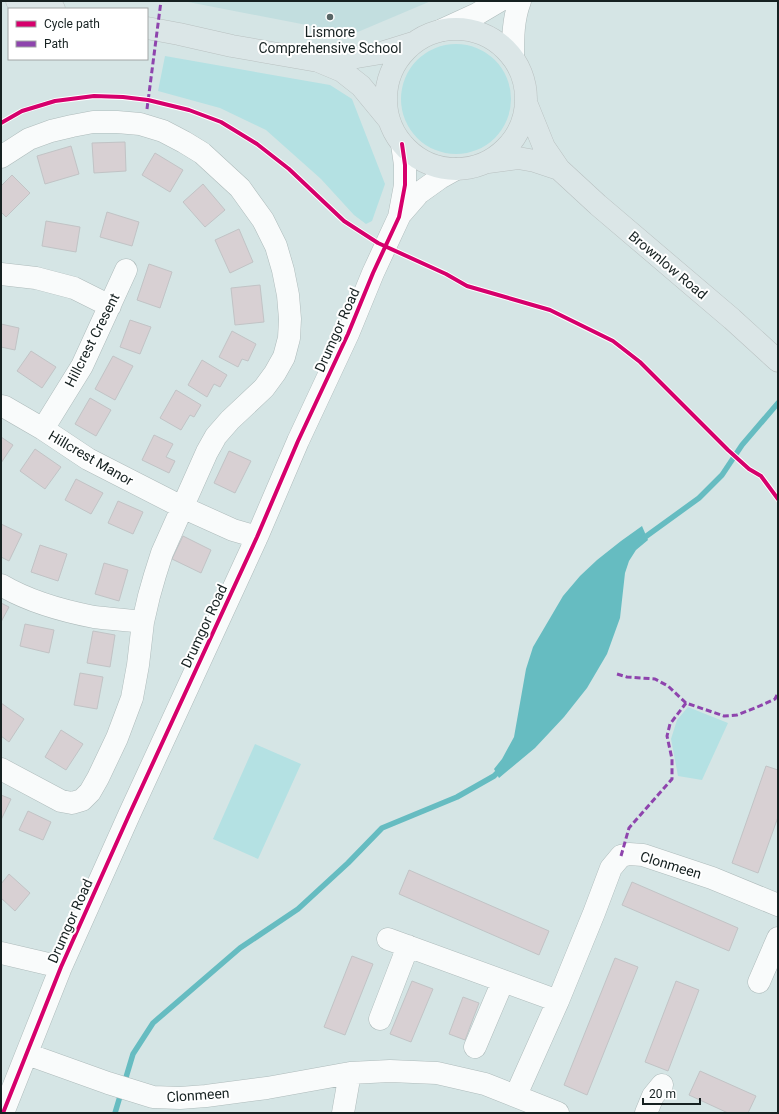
<svg xmlns="http://www.w3.org/2000/svg" width="779" height="1114" font-family="Roboto,sans-serif">
	<style>
		.built { fill: #c2dedf }
		.green { fill: #b4e1e3 }
		.water { fill: #66bcc1 }
		.lines { fill: none; stroke-linecap: round; stroke-linejoin: round }
		.stream { stroke: #66bcc1; stroke-width: 5.5 }
		.building { fill: #d8d0d3; stroke: #c1c3c5 }
		.minor-casing { stroke: #aebbbb; stroke-width: 23 }
		.major-casing { stroke: #b9c1c1; stroke-width: 23 }
		.minor { stroke: #f9fbfb; stroke-width: 22 }
		.major { stroke: #dbe6e7; stroke-width: 22 }
		.quiet { stroke: #8e44ad; stroke-width: 3; stroke-dasharray: 6 3; stroke-linecap: butt }
		.cycleway-casing { stroke: #fff; stroke-width: 6 }
		.cycleway { stroke: #d6006c; stroke-width: 4 }
		.poi-dot { fill: #596666; stroke: #fff; stroke-width: 1.5 }
		.labels { text-anchor: middle; stroke-width: 4; stroke-linejoin: round; paint-order: stroke }
		.poi-label { font-size: 14px; fill: #162121; stroke: #fff }
		.street-label { font-size: 14px; fill: #162121; stroke: #fff }
	</style>
	<rect width="100%" height="100%" fill="#d5e5e5"/>
	<path class="built" d="M183,1H431L353,34Z"/>
	<path class="green" d="M401 99a55 55 0 1 1 110 0a55 55 0 1 1-110 0Z
		M165,56L330,85L352,99L385,184L372,221L366,224L354,215L321,179L266,130L220,108L158,91Z
		M688,707L728,723L702,780L678,776L671,739L677,720Z
		M255,744L301,764L258,859L213,839Z"/>
	<path class="water" d="M642,526L648,540L636,550L629,561L625,573L620,618L607,654L587,688L564,717L535,748L499,778L494,769L502,759L514,737L526,669L533,647L563,596L580,576L597,560L621,541Z"/>
	<g class="lines">
		<path class="stream" d="M641,540L699,498L722,475L742,445L778,403
			M124,1084L133,1054L153,1023L240,948L298,909L348,863L382,828L457,797L494,776L501,769
			M115,1113L121,1093"/>
	</g>
	<path class="building" d="M125,142L126,171L94,173L92,143Z
		M71,146L79,174L45,184L37,156Z
		M155,153L183,170L170,192L142,175Z
		M12,175L30,193L6,217L1,212V186Z
		M203,184L225,210L205,227L183,202Z
		M107,212L139,222L132,246L100,237Z
		M46,221L80,227L76,252L42,246Z
		M239,229L253,262L230,273L215,240Z
		M149,264L172,272L160,308L137,300Z
		M260,285L264,322L235,325L231,288Z
		M130,320L151,327L140,354L120,347Z
		M1,324L19,328L15,350L1,347Z
		M232,331L256,344L248,361L242,359L238,367L219,357Z
		M31,351L56,367L42,388L17,371Z
		M113,356L133,366L115,400L95,389Z
		M202,360L227,375L220,387L214,384L207,397L188,385Z
		M176,390L201,405L194,417L190,415L181,430L160,418Z
		M90,398L111,410L96,436L75,424Z
		M154,435L173,444L166,457L175,461L169,473L142,460Z
		M1,437L13,445L1,463Z
		M35,449L61,467L45,489L20,471Z
		M229,451L251,461L235,493L214,483Z
		M76,479L103,493L91,514L65,500Z
		M118,501L143,512L133,534L108,523Z
		M1,524L22,534L9,561L1,557Z
		M183,536L211,550L201,573L172,559Z
		M40,545L67,554L58,581L31,572Z
		M104,563L128,570L119,601L95,594Z
		M1,603L9,607L1,622Z
		M25,624L54,630L49,653L20,646Z
		M93,631L115,635L110,667L87,663Z
		M80,673L103,677L97,709L74,705Z
		M1,703L24,719L9,742L1,736Z
		M61,730L83,744L66,770L45,757Z
		M766,766L778,770V817L758,873L732,863Z
		M1,795L11,799L1,820Z
		M28,811L51,822L43,840L19,830Z
		M409,870L549,931L539,955L399,894Z
		M9,874L30,893L15,911L1,898V884Z
		M632,882L738,928L729,951L622,905Z
		M352,956L373,964L345,1035L324,1027Z
		M615,958L638,967L587,1095L564,1085Z
		M412,981L433,989L411,1042L390,1034Z
		M676,981L699,990L668,1071L645,1062Z
		M463,997L479,1003L465,1040L449,1034Z
		M700,1071L756,1096L748,1113H728L689,1095Z"/>
	<g class="lines">
		<defs>
			<path id="minor" d="M442,30L477,14L499,1
				M513,57C513,38 513,19 520,1
				M1,157L29,139L51,131L72,126L93,122H117L140,124L163,131L184,142L202,153L240,188L263,220L276,246L283,270L288,295L290,319L289,338L284,357L275,373L264,388L230,420L216,436L207,452L162,553L155,575L149,596L143,622L138,665L132,698L117,738L98,778L90,792L82,800L72,803L61,801L1,769
				M399,216L419,193L440,178L456,169
				M1,274L36,278L74,288L110,306
				M1,406L5,407L43,429L88,459L182,507L233,530L257,537
				M43,429L82,366L126,270
				M1,585C28,601 63,611 94,617C110,619 127,620 143,622
				M388,939L558,1001L516,1095
				M1,953L61,967
				M759,982L778,938
				M558,1001L594,913L611,868L621,856L629,854L643,855L712,878L778,905
				M380,1019L408,946
				M475,1047L503,981
				M27,1054L108,1083L153,1097L180,1098L206,1096L267,1088L350,1073L390,1071L437,1073L485,1084L558,1113
				M3,1113L61,967L129,815L257,537L298,441L348,334L373,273L399,217L405,185V165L402,144
				M343,1113L350,1073
				M646,1113L653,1096L662,1085"/>
			<path id="major" d="M17,1L54,9
				M147,28L179,34L232,46L318,61L342,71L361,86L389,120
				M386 99a70 70 0 1 1 140 0a70 70 0 1 1-140 0Z
				M321,61L357,57L381,53L413,43
				M527,105L544,147L559,169L598,205L732,319L778,361
				M488,162L518,158L535,161L559,169"/>
		</defs>
		<use href="#minor" class="minor-casing"/>
		<use href="#major" class="major-casing"/>
		<use href="#minor" class="minor"/>
		<use href="#major" class="major"/>
		<path class="quiet" d="M147,109L161,1
			M617,674L627,677L655,679L668,686L686,703L724,716L737,715L755,708L775,699L778,693
			M621,856L629,828L672,779V759L667,736L670,724L686,703"/>
		<defs>
			<path id="cycleway" d="M1,123L22,111L55,101L94,96L123,97L148,100L189,110L221,122L257,144L289,169L344,221L378,243L446,274L467,286L550,310L613,341L640,362L728,450L749,469L761,476L778,499
				M3,1113L61,967L129,815L257,537L298,441L348,334L373,273L399,217L405,185V165L402,144"/>
		</defs>
		<use href="#cycleway" class="cycleway-casing"/>
		<use href="#cycleway" class="cycleway"/>
	</g>
	<circle class="poi-dot" cx="330" cy="17" r="4"/>
	<g class="labels">
		<g class="poi-label">
			<text x="330" y="37">Lismore<tspan x="330" dy="16">Comprehensive School</tspan></text>
		</g>
		<g class="street-label">
			<text transform="translate(668 265) rotate(40)" y="5">Brownlow Road</text>
			<text transform="translate(337 330) rotate(-66)" y="5">Drumgor Road</text>
			<text transform="translate(92 340) rotate(-63)" y="5">Hillcrest Cresent</text>
			<text transform="translate(91 458) rotate(30)" y="5">Hillcrest Manor</text>
			<text transform="translate(204 626) rotate(-65)" y="5">Drumgor Road</text>
			<text transform="translate(671 865) rotate(17)" y="5">Clonmeen</text>
			<text transform="translate(70 921) rotate(-66)" y="5">Drumgor Road</text>
			<text transform="translate(198 1095) rotate(-4)" y="5">Clonmeen</text>
		</g>
	</g>
	<rect width="779" height="1114" fill="none" stroke="#162121" stroke-width="4"/>
	<rect x="8" y="8" width="140" height="52" fill="#ffffff" stroke="#a2a6a6"/>
	<rect x="16" y="21" width="20" height="6" fill="#d6006c" stroke="#a2a6a6"/>
	<text x="44" y="28" font-size="12" fill="#162121">Cycle path</text>
	<rect x="16" y="41" width="20" height="6" fill="#8e44ad" stroke="#a2a6a6"/>
	<text x="44" y="48" font-size="12" fill="#162121">Path</text>
	<path d="M643 1098v6h57v-6" fill="none" stroke="#162121" stroke-width="2"/>
	<text x="649" y="1098" font-size="12" fill="#162121" stroke="#ffffff" stroke-width="3" paint-order="stroke">20 m</text>
</svg>
